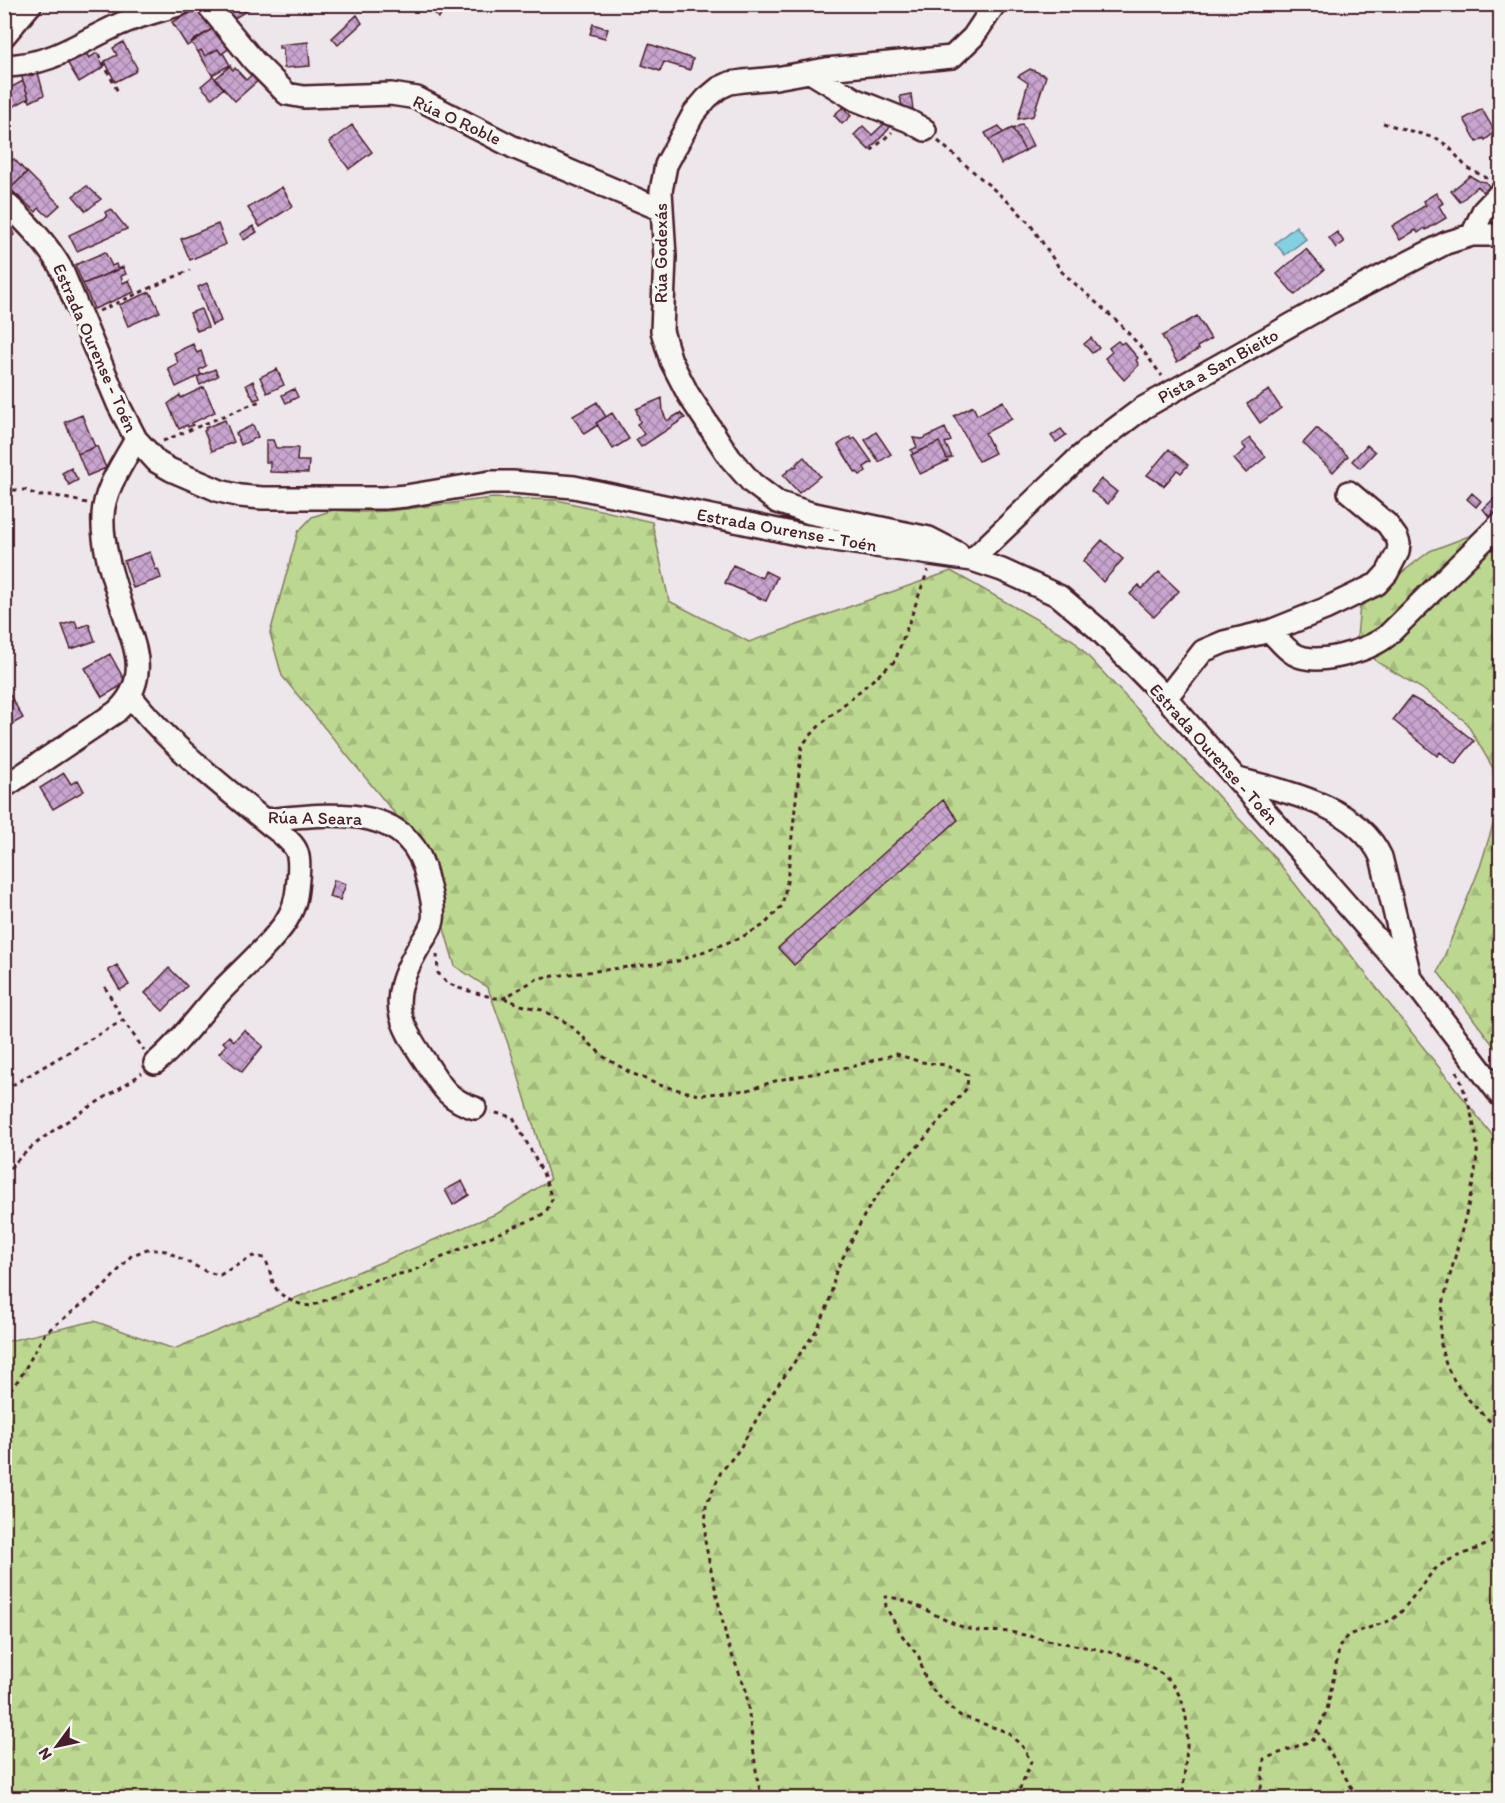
<svg xmlns="http://www.w3.org/2000/svg" width="1505" height="1803" font-family="Itim,sans-serif">
	<style>
		.forest { fill: url(#forest-firs); stroke: #837c5e; stroke-width: 1.5 }
		.water { fill: #82d0e1; stroke: #6c8998; stroke-width: 1.5 }
		.building { fill: url(#building-cross-hatch); stroke: #4a1f2b; stroke-width: 1.5 }
		.lines { fill: none; stroke-linecap: round; stroke-linejoin: round }
		.minor-casing { stroke: #4a1f2b; stroke-width: 26 }
		.path { stroke: #4a1f2b; stroke-width: 3; stroke-dasharray: 4.5 4.5; stroke-linecap: butt }
		.minor { stroke: #f6f6f2; stroke-width: 21 }
		.labels { text-anchor: middle; stroke-width: 6; stroke-linejoin: round; paint-order: stroke }
		.street-label { font-size: 18px; fill: #4a1f2b; stroke: #f6f6f2 }
	</style>
	<defs>
		<pattern id="forest-firs" width="22" height="20" patternUnits="userSpaceOnUse" patternTransform="scale(1.5)"><rect width="22" height="20" fill="#bcd890"/><path d="M5 1l3.5 6h-7zM16 11l3.5 6h-7z" fill="#a3b97c"/></pattern>
		<pattern id="building-cross-hatch" width="8" height="8" patternUnits="userSpaceOnUse" patternTransform="scale(1.5)"><rect width="8" height="8" fill="#c8a5cf"/><path d="M0 0l8 8M0 8l8-8" fill="none" stroke="#a486a8"/></pattern>
	</defs>
	<rect width="100%" height="100%" fill="#ede6eb"/>
	<filter id="ink" filterUnits="userSpaceOnUse"><feTurbulence type="fractalNoise" baseFrequency=".0167" numOctaves="2"/><feDisplacementMap in="SourceGraphic" scale="12" xChannelSelector="R" yChannelSelector="G"/><feConvolveMatrix kernelMatrix="1 2 1 2 8 2 1 2 1" color-interpolation-filters="sRGB"/></filter>
	<g filter="url(#ink)">
		<path class="forest" d="M492,498L557,500L652,522L669,601L749,642L951,571L1073,640L1270,852L1500,1145V1798H5L4,1342L94,1321L174,1349L498,1213L550,1180L511,1052L488,988L455,966L419,843L282,676L270,633L298,532L312,517L333,510L362,512L390,511Z
			M1500,524V1054L1438,972L1480,867L1497,812L1493,768L1466,722L1421,688L1377,662L1357,637L1360,605L1430,551Z"/>
		<path class="water" d="M1296,226L1306,239L1285,255L1275,243Z"/>
		<path class="building" d="M224,4H258L233,19Z
			M426,4H452L438,18Z
			M200,8L215,27L187,46L172,22Z
			M357,15L362,23L338,45L332,38Z
			M593,24L608,29L605,38L590,34Z
			M215,27L233,46L221,54L218,49L205,56L201,50L198,52L191,42Z
			M123,42L137,68L135,72L115,82L105,61L117,55L113,48Z
			M308,42L310,66L284,68L283,48H279V45Z
			M649,44L693,59L690,70L664,62L660,71L642,65Z
			M218,49L221,54L223,53L230,65L212,75L198,52L201,50L205,56Z
			M83,52L84,54L86,53L89,58L97,53L104,67L79,82L67,62Z
			M230,66L233,70L235,68L246,80L255,72L261,78L235,101L215,79Z
			M37,69L44,95L30,102L21,75Z
			M1030,69L1046,76L1033,116L1018,119L1028,83L1018,76Z
			M213,76L224,88L212,98L201,86Z
			M23,81L29,98L11,108L8,102L4,104V91Z
			M911,94L913,110L903,111L900,96Z
			M843,107L851,116L842,124L834,115Z
			M1482,109L1495,132L1485,140L1484,138L1477,142L1464,119Z
			M886,122L891,125L888,130L869,150L854,135L863,126L872,135Z
			M1022,124L1033,146L1025,151L1013,129Z
			M352,125L372,152L349,169L329,142Z
			M999,126L1003,133L989,140L985,133Z
			M1012,128L1025,151L1001,164L989,140Z
			M14,159L27,173L13,186L4,177V167Z
			M27,172L60,205L48,216L39,208L36,212L10,189Z
			M1470,176L1479,181L1486,182L1494,194L1488,198L1478,186L1460,202L1451,191Z
			M87,186L101,199L86,211L73,196Z
			M282,187L293,206L260,227L248,208Z
			M1436,193L1443,203L1439,206L1446,218L1426,230L1425,228L1418,233L1416,230L1400,240L1392,226L1426,205L1423,201Z
			M111,209L127,229L77,251L69,235L107,217L105,212Z
			M4,220L15,234L4,242Z
			M218,224L226,244L190,260L181,239Z
			M253,226L257,232L244,240L240,234Z
			M1337,232L1344,242L1336,248L1329,238Z
			M1306,249L1324,270L1295,295L1277,274Z
			M105,252L112,266L116,264L118,270L83,284L75,265Z
			M123,267L126,274L121,276L123,283L129,280L134,292L94,309L83,284Z
			M207,283L221,321L212,325L198,287Z
			M150,292L160,312L128,326L119,305Z
			M201,309L208,327L197,331L190,313Z
			M1197,316L1211,339L1197,347L1199,349L1177,362L1162,336Z
			M1091,338L1099,348L1092,353L1084,344Z
			M1118,341L1121,344L1124,342L1138,358L1136,360L1139,365L1124,380L1105,358L1112,352L1109,348Z
			M193,344L197,353L201,351L206,366L199,370L201,375L176,387L168,368L178,363L174,353Z
			M215,369L218,376L200,385L197,377Z
			M277,369L284,385L267,393L260,377Z
			M253,381L260,398L254,400L246,385Z
			M204,387L215,412L192,423L193,425L188,427L187,425L179,429L168,404L180,395L181,398Z
			M294,389L298,397L286,403L282,395Z
			M1269,390L1281,408L1260,423L1247,404Z
			M662,398L663,412L667,421L680,413L685,418L641,447L636,440L644,434L637,424L640,422L636,409Z
			M1003,401L1012,419L985,433L995,453L979,461L954,416L973,406L977,415Z
			M597,402L606,417L596,423L598,425L584,434L573,416Z
			M612,413L629,439L613,449L596,423Z
			M82,415L95,447L78,454L65,422Z
			M225,420L234,442L212,451L204,431L206,430L205,428Z
			M253,425L258,437L241,445L236,433Z
			M945,428L951,441L945,443L952,457L947,459L939,442L913,454L911,450L917,447L913,438L922,439Z
			M1317,428L1348,456L1333,472L1303,443Z
			M1061,429L1066,435L1056,442L1051,436Z
			M876,432L891,454L879,462L865,440Z
			M850,437L852,440L855,438L872,462L864,467L866,471L860,475L857,472L856,473L838,445Z
			M1250,438L1266,457L1246,473L1234,459L1246,449L1242,444Z
			M266,440H273L276,448H298L297,461H309L308,473L270,472V462H266Z
			M939,442L948,461L920,474L911,455Z
			M1367,445L1375,452L1360,468L1352,461Z
			M97,446L106,468L87,476L78,454Z
			M1169,449L1188,465L1181,473L1177,470L1164,486L1147,475Z
			M804,457L820,476L799,493L783,475L794,466L795,467L797,466L796,464Z
			M71,468L78,480L69,485L62,473Z
			M1101,479L1117,492L1108,504L1091,491Z
			M1472,493L1481,501L1476,507L1467,499Z
			M1500,493V511L1491,519L1483,509Z
			M1102,540L1123,559L1103,582L1083,561Z
			M150,552L156,570L158,569L161,578L133,588L124,561Z
			M733,565L762,578L765,571L777,577L766,601L725,583Z
			M1159,572L1179,591L1154,617L1130,594L1139,585L1142,589Z
			M75,621L78,628L89,624L95,641L71,649L62,625Z
			M110,654L126,683L102,697L85,668Z
			M6,688L23,718L4,729V689Z
			M1411,697L1435,710L1474,741L1455,764L1440,752L1437,756L1393,720Z
			M64,773L71,784L78,780L84,791L53,809L40,788Z
			M943,800L958,820L794,965L778,948Z
			M334,880L346,884L340,900L329,897Z
			M117,965L129,985L120,990L108,970Z
			M169,968L187,986L163,1011L145,993Z
			M244,1030L263,1046L242,1072L219,1053L226,1045L223,1042L229,1036L234,1041Z
			M462,1181L469,1195L453,1205L445,1190Z"/>
		<g class="lines">
			<defs>
				<path id="minor" d="M207,4L254,61L287,94L304,97L391,94L417,98L513,147L662,210
					M4,36L31,4
					M4,66C52,65 78,43 118,25C138,16 160,11 181,4
					M810,72L856,100L909,121L925,130
					M4,201C26,222 46,242 61,268L118,404L136,439L157,462L171,470L220,491L240,496L262,498H384L406,496L490,482H512L574,487L806,536L972,560L1002,570L1059,596L1097,628L1166,698L1410,977L1500,1095
					M1472,235L1483,211L1500,193
					M958,553L929,538L810,513L777,502L752,483L730,458L688,394L671,361L662,331L665,257L661,191L666,165L694,113L707,98L719,88L730,83L743,81L776,78L826,69L952,57L973,37L995,4
					M972,560L1075,461L1095,444L1143,408L1328,304L1446,243L1472,235H1500
					M1270,631C1277,638 1285,649 1294,654C1316,667 1368,651 1387,636L1500,524
					M131,696C165,741 220,784 264,820C325,815 411,799 427,879C430,891 435,908 433,920C431,931 421,942 416,952C388,1002 397,1019 427,1064C441,1086 448,1100 475,1108
					M1166,698L1203,651L1224,642L1270,631L1325,609L1377,584L1387,573L1398,552L1399,544L1397,538L1387,524L1349,492
					M1238,779C1288,792 1357,806 1381,857L1409,972
					M4,787L116,712C128,701 136,689 137,672C139,656 132,638 127,623C117,590 101,549 103,515C104,489 124,462 136,439
					M155,1063C181,1042 200,1013 223,989C241,970 280,936 290,914C296,903 297,891 298,879C299,869 300,856 295,848C287,836 274,829 264,820"/>
			</defs>
			<use href="#minor" class="minor-casing"/>
			<path class="path" d="M99,54L118,92
				M1383,123L1438,139L1449,147L1467,168L1491,180
				M938,141L1013,206L1030,224L1062,272L1118,322L1139,345L1162,376
				M871,151L892,132
				M99,311L190,270
				M163,441L260,401
				M4,490H25L39,496L51,495L87,503
				M437,954L438,973L446,982L458,988L495,998H504L538,978L678,961L740,938L764,925L782,906L787,882L802,745L821,724L895,661L928,570
				M105,987L123,1020L144,1050
				M504,998L521,1005L542,1010L569,1024L604,1057L629,1072L659,1085L699,1095L748,1090L778,1080L854,1066L896,1054L921,1062L945,1065L968,1075L967,1088L920,1144L898,1166L866,1212L836,1271L829,1303L818,1328L767,1401L739,1450L721,1472L706,1505L705,1541L709,1561L728,1645L746,1690L757,1778L762,1798
				M1457,1071C1465,1092 1479,1133 1477,1155C1474,1188 1464,1221 1456,1253C1447,1289 1432,1328 1446,1364C1457,1392 1480,1411 1500,1431
				M4,1090L123,1020
				M4,1175C42,1129 95,1107 142,1073
				M4,1397L20,1378L45,1333L103,1288L131,1256L147,1249L166,1251L207,1272L220,1275L253,1256L264,1258C270,1266 270,1276 274,1285C280,1298 298,1305 311,1306L377,1279L413,1271L460,1249L536,1218L546,1212L552,1199L543,1173L513,1117L491,1112
				M1317,1731L1358,1798
				M1016,1798L1031,1762L1023,1747L1007,1732L961,1716L949,1707L931,1688L924,1675L919,1657L901,1634L886,1607L885,1597C914,1597 945,1626 978,1631C988,1632 999,1631 1009,1632C1027,1635 1045,1640 1063,1643C1106,1651 1171,1657 1184,1708C1192,1738 1183,1768 1183,1798
				M1260,1798L1264,1759L1313,1740L1327,1710L1340,1645L1348,1635L1392,1620L1401,1612L1434,1570L1445,1562L1500,1539"/>
			<use href="#minor" class="minor"/>
		</g>
	</g>
	<g class="labels">
		<g class="street-label">
			<text transform="translate(457 120) rotate(25)" y="6">Rúa O Roble</text>
			<text transform="translate(661 253) rotate(-90)" y="6">Rúa Godexás</text>
			<text transform="translate(95 348) rotate(66)" y="6">Estrada Ourense - Toén</text>
			<text transform="translate(1218 366) rotate(-29)" y="6">Pista a San Bieito</text>
			<text transform="translate(787 530) rotate(10)" y="6">Estrada Ourense - Toén</text>
			<text transform="translate(1214 754) rotate(48)" y="6">Estrada Ourense - Toén</text>
			<text transform="translate(315 818) rotate(1)" y="6">Rúa A Seara</text>
		</g>
	</g>
	<rect width="1505" height="1803" fill="none" stroke="#f6f6f2" stroke-width="24"/>
	<rect x="12" y="12" width="1481" height="1779" fill="none" stroke="#4a1f2b" stroke-width="2" filter="url(#ink)"/>
	<g transform="translate(57 1746) rotate(237)" stroke="#f6f6f2" stroke-width="4.5" paint-order="stroke">
	<path d="M0-4.5L10 22L0 15L-10 22Z" fill="#4a1f2b"/>
	<text y="-9" font-size="16" font-weight="bold" text-anchor="middle" fill="#4a1f2b">N</text>
	</g>
</svg>
